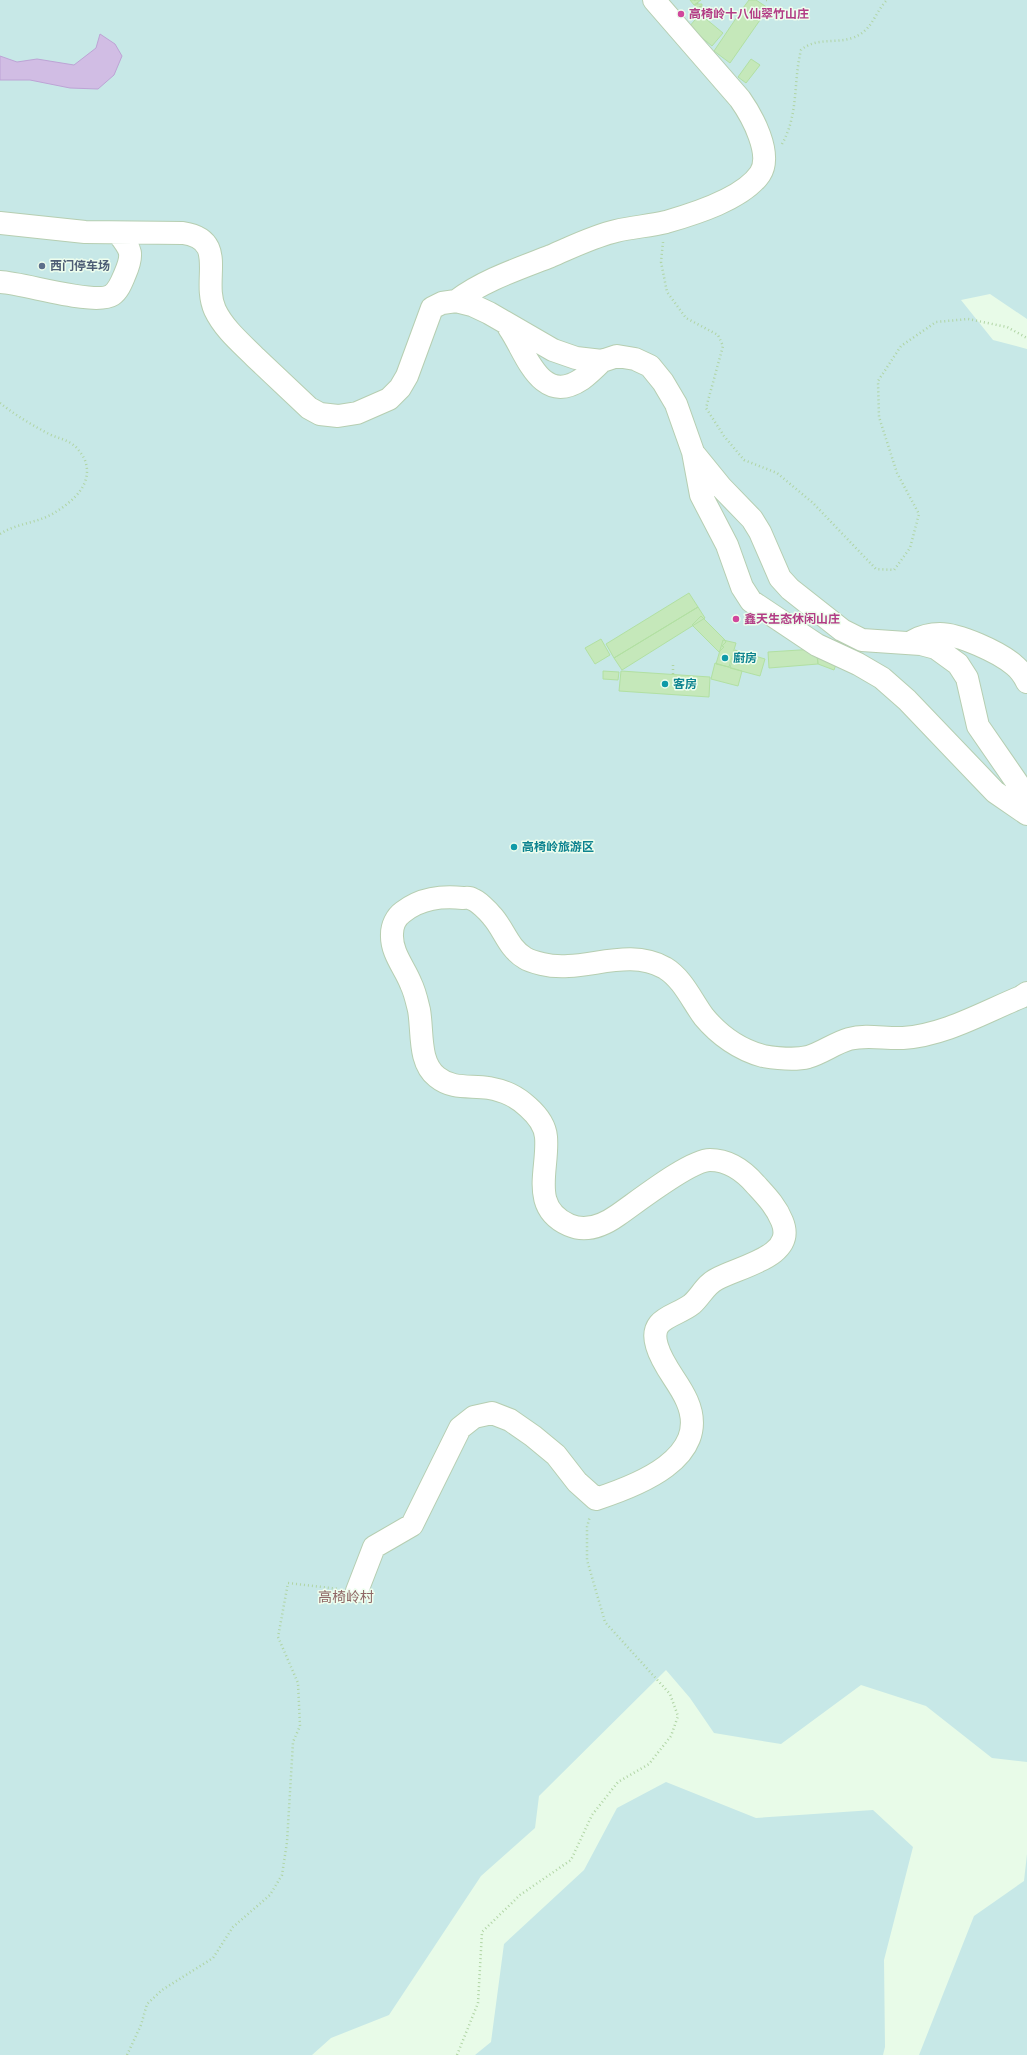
<svg xmlns="http://www.w3.org/2000/svg" width="1027" height="2055" font-family="Helvetica,'Noto Sans SC',sans-serif">
	<style>
		.green { fill: #c7e8e7 }
		.water { fill: #d1bde4; stroke: #bda4d5 }
		.building { fill: #c5e8ba; stroke: #b2e0a2 }
		.lines { fill: none; stroke-linecap: round; stroke-linejoin: round }
		.minor-casing { stroke: #b6ceb1; stroke-width: 24 }
		.path { stroke: #b0d4a4; stroke-width: 2.5; stroke-dasharray: 1 3; stroke-linecap: butt }
		.minor { stroke: #fff; stroke-width: 22 }
		.hotel-dot { fill: #d1479c; stroke: #eefeee; stroke-width: 1.5 }
		.service-dot { fill: #5c6f8a; stroke: #eefeee; stroke-width: 1.5 }
		.culture-dot { fill: #0f9aa8; stroke: #eefeee; stroke-width: 1.5 }
		.labels { text-anchor: middle; stroke-width: 3; stroke-linejoin: round; paint-order: stroke }
		.hotel-label { font-size: 12px; font-weight: bold; fill: #b23c85; stroke: #eefeee; text-anchor: start }
		.service-label { font-size: 12px; font-weight: bold; fill: #4e5e75; stroke: #eefeee; text-anchor: start }
		.culture-label { font-size: 12px; font-weight: bold; fill: #0d838f; stroke: #eefeee; text-anchor: start }
		.quarter-label { font-size: 14px; fill: #8f6665; stroke: #eefeee }
	</style>
	<rect width="100%" height="100%" fill="#e8fbe8"/>
	<path class="green" d="M0,0H1027V319L990,294L961,300L993,340L1027,349V1762L992,1758L926,1706L861,1685L781,1744L714,1733L690,1698L666,1670L539,1796L535,1828L481,1876L389,2015L331,2038L312,2055H0Z
		M666,1782L756,1818L873,1810L913,1847L884,1960L885,2047L883,2055H475L491,2042L504,1944L584,1870L617,1808Z
		M1027,1854V2055H919L974,1916L1024,1881Z"/>
	<path class="water" d="M100,34L115,44L122,56L114,75L98,89L70,88L30,80H0V56L17,62L37,59L74,65L96,48Z"/>
	<path class="building" d="M690,0H701L694,5Z
		M749,0H756L768,8L760,20L743,8Z
		M695,4H702L701,14H695Z
		M743,8L760,20L730,63L714,51Z
		M700,14L723,33L712,46L689,27Z
		M751,59L760,65L746,83L738,77Z
		M689,593L698,607L614,658L606,644Z
		M698,607L705,618L622,670L614,658Z
		M701,616L725,640L726,642L722,646L724,647L719,652L692,625Z
		M601,639L610,655L595,664L585,648Z
		M723,640L736,643L729,667L716,664Z
		M816,649L818,664L769,668L768,652Z
		M735,650L765,659L760,676L730,668Z
		M817,651L838,659L834,670L818,664Z
		M715,663L742,671L738,686L711,679Z
		M603,671L619,672L618,680L603,679Z
		M621,671L710,677L709,697L619,691Z"/>
	<g class="lines">
		<defs>
			<path id="minor" d="M0,223L85,232L183,233C229,240 201,279 215,310C224,329 241,343 256,358C274,375 291,391 309,408L320,414L338,416L357,413L389,399L400,388L407,376L432,308L442,303L456,301L472,305L489,313L553,350L576,358L602,361L617,356L635,359L650,366L663,382L676,404L693,452L701,495L727,545L742,587L751,601L817,645L858,664L882,678L907,700L995,792L1027,814
				M0,282C24,283 95,306 112,295C119,290 122,281 125,274C134,253 131,250 118,233
				M456,301C484,280 518,269 551,256C572,247 594,236 616,231C632,227 650,226 666,222C694,214 743,199 760,174C773,154 752,116 740,99L654,0
				M509,328C526,352 540,407 582,379C589,374 596,367 602,361
				M695,455L721,487L752,519L760,532L780,578L790,589L842,630L862,640L921,644L936,648L958,664L967,678L978,726L1027,797
				M913,641C922,636 930,634 940,634C959,634 999,652 1014,665C1019,669 1024,676 1027,682
				M357,1591L374,1547L412,1525L460,1428L474,1417L492,1413L510,1420L533,1436L556,1455L577,1482L596,1499C636,1486 712,1458 687,1401C679,1382 663,1367 657,1346C648,1317 676,1317 692,1304C701,1296 706,1284 717,1279C740,1266 797,1257 782,1221C776,1206 766,1196 756,1185C744,1171 729,1160 710,1160C690,1160 637,1202 618,1215C604,1225 587,1233 569,1225C529,1207 549,1169 546,1137C545,1125 537,1115 528,1107C516,1096 505,1091 489,1088C470,1085 453,1090 437,1077C418,1062 423,1032 419,1010C417,1002 415,992 411,984C405,968 391,953 392,934C392,926 396,917 403,912C421,898 441,896 463,898C466,898 469,897 472,899C478,901 488,911 492,916C504,929 508,948 525,958C528,960 538,963 542,964C582,974 626,946 665,968C683,979 692,1001 704,1017C719,1035 740,1050 763,1056C775,1058 796,1060 808,1057C822,1053 835,1043 849,1039C867,1034 885,1039 903,1038C945,1035 982,1013 1021,997L1027,993"/>
		</defs>
		<use href="#minor" class="minor-casing"/>
		<path class="path" d="M766,0H767
			M691,15L700,7L695,0
			M782,144C799,114 793,82 801,50C816,37 834,44 852,38C873,31 874,13 887,0
			M663,242L661,262L667,292L686,318L718,335L723,346L706,408L724,436L744,460L777,473L813,503L876,569L894,570L910,548L919,514L897,473L879,417L878,381L901,346L936,322L968,319L1007,327L1027,338
			M0,403C15,415 32,425 49,434C57,438 65,439 72,444C77,447 81,453 84,458C95,482 74,501 54,513C38,523 17,523 0,534
			M673,674V665
			M127,2055L141,2025L147,2004L162,1990L213,1958L233,1927L270,1895L282,1875L287,1842L293,1742L300,1726L298,1683L278,1637L288,1583L339,1589
			M457,2055L478,2003L482,1932L520,1895L571,1860L592,1815L618,1782L649,1764L671,1736L678,1716L670,1694L605,1622L587,1560V1527L590,1516"/>
		<use href="#minor" class="minor"/>
	</g>
	<g class="hotel-dot">
		<circle cx="681" cy="14" r="4"/>
		<circle cx="736" cy="619" r="4"/>
	</g>
	<circle class="service-dot" cx="42" cy="266" r="4"/>
	<g class="culture-dot">
		<circle cx="725" cy="658" r="4"/>
		<circle cx="665" cy="684" r="4"/>
		<circle cx="514" cy="847" r="4"/>
	</g>
	<g class="labels">
		<g class="hotel-label">
			<text x="689" y="18">高椅岭十八仙翠竹山庄</text>
			<text x="744" y="623">鑫天生态休闲山庄</text>
		</g>
		<g class="service-label">
			<text x="50" y="270">西门停车场</text>
		</g>
		<g class="culture-label">
			<text x="733" y="662">廚房</text>
			<text x="673" y="688">客房</text>
			<text x="522" y="851">高椅岭旅游区</text>
		</g>
		<g class="quarter-label">
			<text x="346" y="1602">高椅岭村</text>
		</g>
	</g>
</svg>
